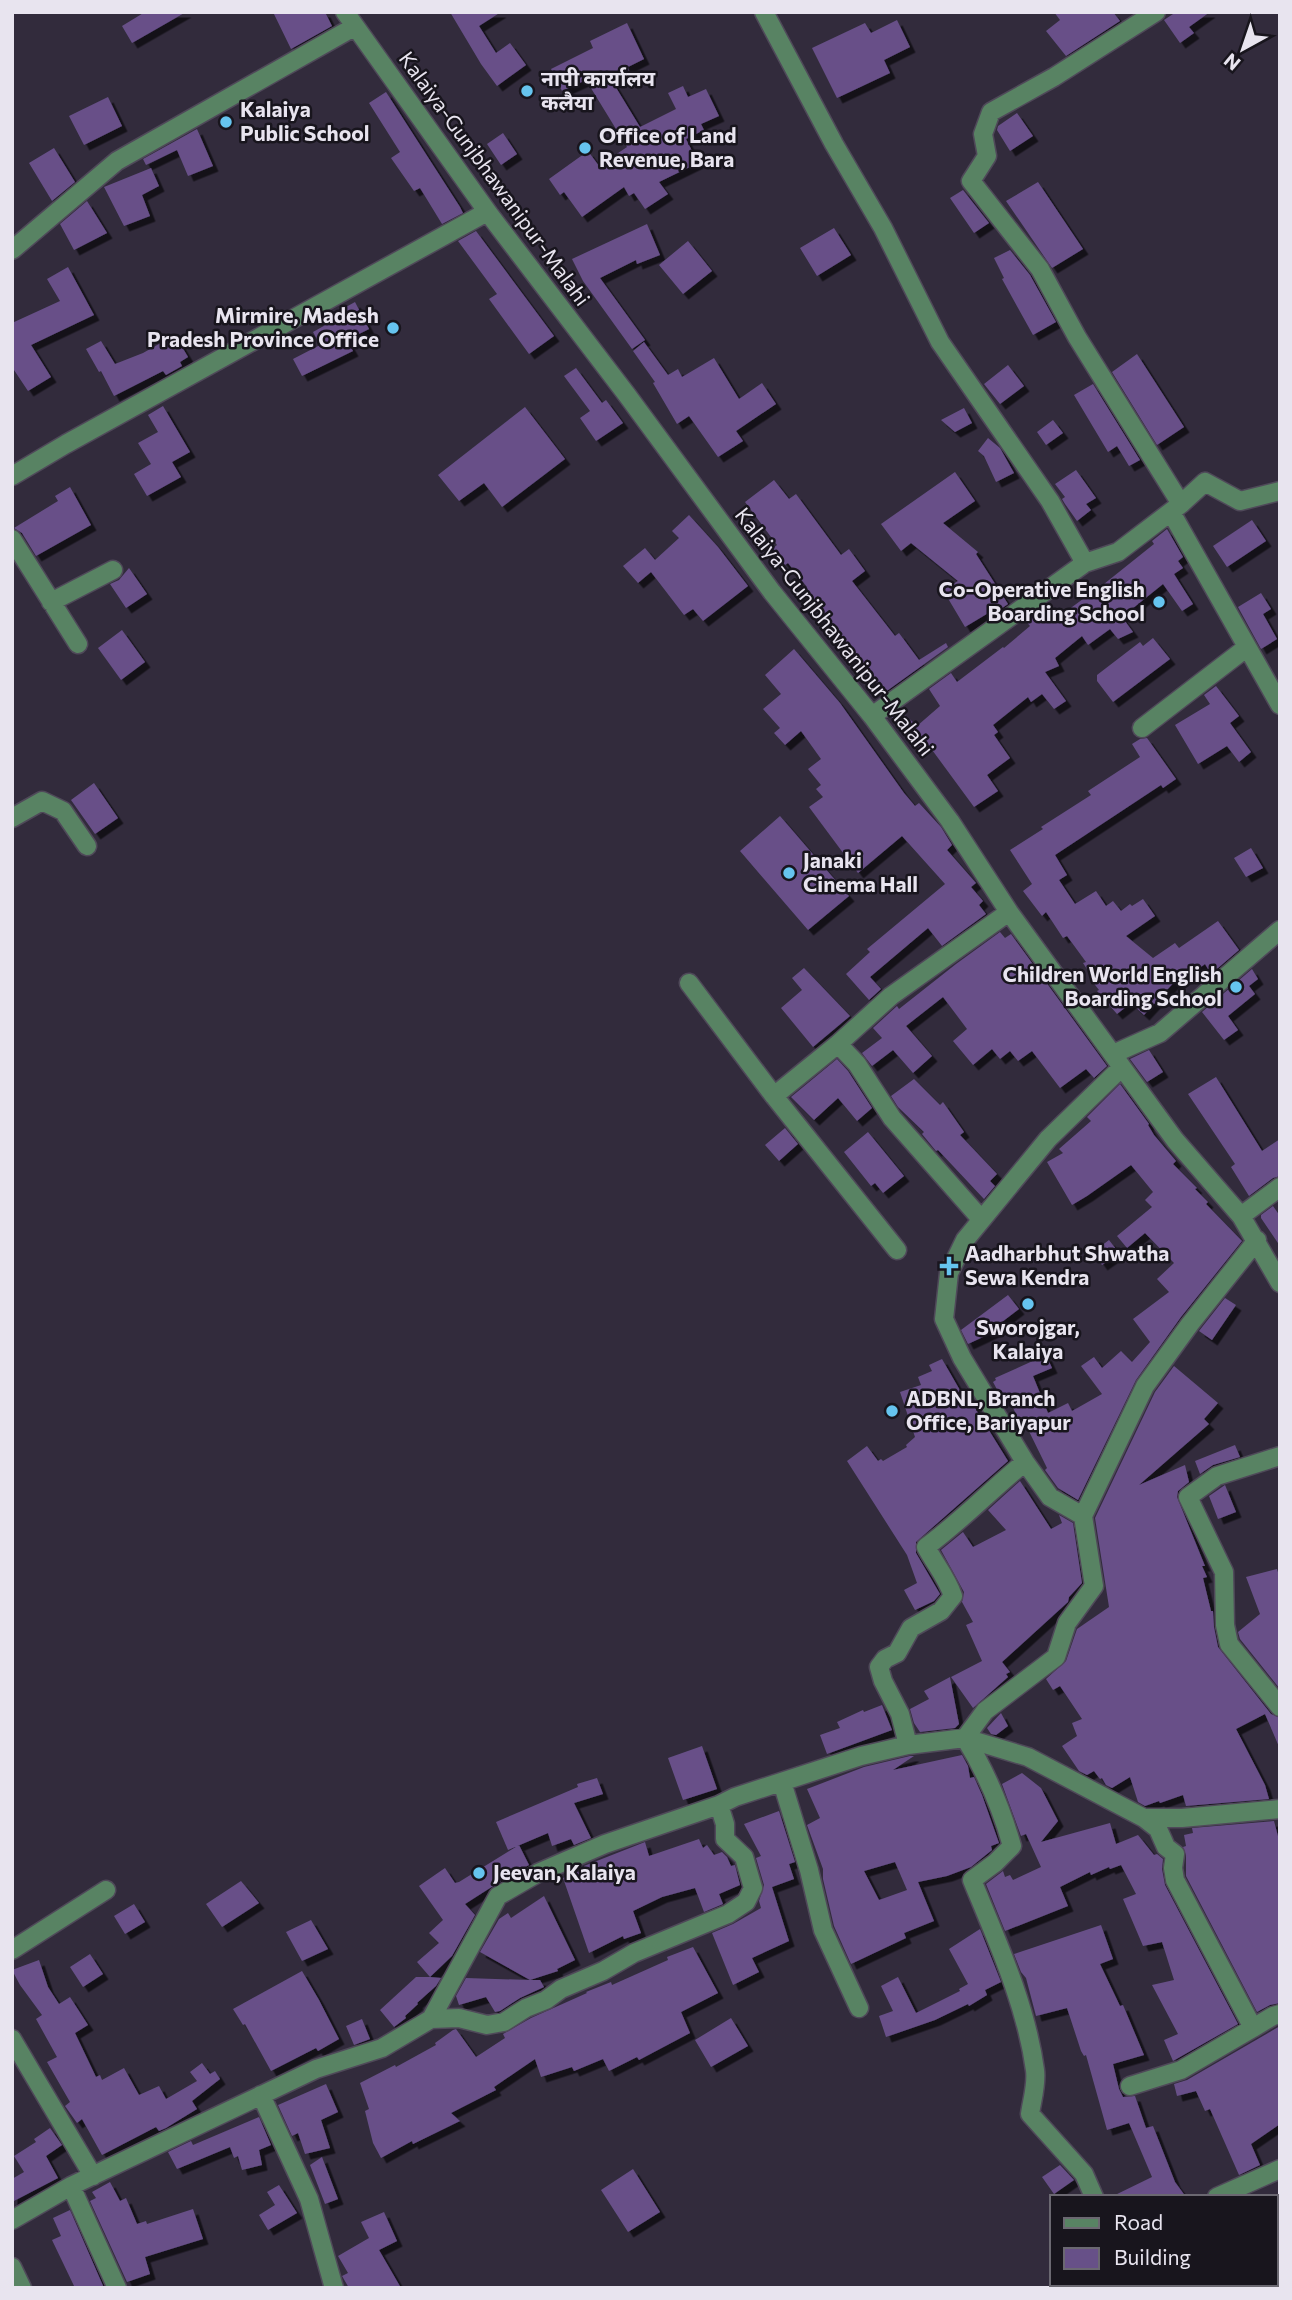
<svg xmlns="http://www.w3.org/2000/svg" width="1292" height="2300" font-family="Commissioner,'Noto Sans Devanagari',sans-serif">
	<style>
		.building { fill: #675088; fill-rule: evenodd; filter: url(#shadow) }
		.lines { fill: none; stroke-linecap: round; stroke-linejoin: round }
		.minor-casing { stroke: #4f4959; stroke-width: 21 }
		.minor { stroke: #588363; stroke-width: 18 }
		.poi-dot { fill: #66c4ef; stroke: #18151d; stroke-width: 2.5 }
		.labels { text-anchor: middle; stroke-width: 5; stroke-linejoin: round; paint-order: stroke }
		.poi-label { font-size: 21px; font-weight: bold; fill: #e8e4ef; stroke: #18151d; text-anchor: start }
		.street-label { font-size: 21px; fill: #e8e4ef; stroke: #18151d }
	</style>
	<defs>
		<filter id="shadow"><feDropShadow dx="5.5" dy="5.5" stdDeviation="0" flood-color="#0009"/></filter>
	</defs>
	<rect width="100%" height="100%" fill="#322b3c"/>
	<path class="building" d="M145,12H186L132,43L122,26Z
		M273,12H325L332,26L291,49Z
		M450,12H501L479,26L496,53L510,43L526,65L497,86L481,64Z
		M1054,12H1113L1120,21L1066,56L1046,31L1060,20Z
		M1176,12H1210L1189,27L1194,33L1180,43L1164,20Z
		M897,20L910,47L884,60L890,73L837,98L812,48L865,23L871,33Z
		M627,23L644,59L628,67L630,73L612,81L640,127L676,109L668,93L683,86L688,97L706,89L719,116L701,124L704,130L686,139L698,163L659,182L668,194L645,209L634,193L629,196L624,187L582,217L564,192L560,195L549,179L588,151L599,166L627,147L586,80L562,91L551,69L593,48L590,41Z
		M386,92L460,207L463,213L442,224L420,188L414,191L391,158L400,152L369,103Z
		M108,97L122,126L84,145L69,116Z
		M1017,113L1033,136L1010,151L997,130L998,126Z
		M197,129L213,166L188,176L177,150L146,165L143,159Z
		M503,133L517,154L501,165L487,144Z
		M54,148L75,182L52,201L29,163Z
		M151,168L159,186L142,195L150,216L124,226L104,187Z
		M1038,182L1083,249L1052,268L1006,201Z
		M963,190L989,223L974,233L950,198Z
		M87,201L107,233L74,250L60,224Z
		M647,224L660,255L637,264L636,260L600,278L645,340L632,349L583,281L572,259Z
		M834,228L851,255L817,276L800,248Z
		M476,231L554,336L529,354L489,299L497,294L458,241Z
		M688,241L712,271L683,294L659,265Z
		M1010,250L1030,275L1056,322L1033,335L1002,279L1004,278L994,258Z
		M68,267L94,315L31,345L51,377L28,391L12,367V323L60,301L47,279Z
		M355,302L369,329L347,340L353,351L302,376L293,359L320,345L313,332L338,318L335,313Z
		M175,335L188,357L180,362L182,366L166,375L163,371L114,396L101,371L99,372L86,349L101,341L115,364L143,353Z
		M644,342L668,375L678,369L682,377L714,358L739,399L762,383L776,404L736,431L743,441L718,457L689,416L677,424L653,383L655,382L633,351Z
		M1137,354L1184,427L1157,445L1112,372Z
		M1008,365L1024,386L1000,404L984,384Z
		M576,368L602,403L606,400L623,423L596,441L580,418L590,411L564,376Z
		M1093,384L1140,460L1129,466L1117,446L1108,452L1074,395Z
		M163,406L190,452L172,462L181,477L147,496L134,474L151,464L138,443L158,432L148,415Z
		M525,407L565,459L502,507L484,483L459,501L438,475Z
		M964,408L972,423L955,432L941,420Z
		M1053,420L1063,433L1046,445L1037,432Z
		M988,438L1000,448L1014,473L996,482L984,456L978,451Z
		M1076,470L1096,498L1086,504L1091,510L1077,521L1065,504L1062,499L1065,497L1055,484Z
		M955,472L975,501L943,523L978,552L976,554L1008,604L992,615L990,612L965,627L943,590L958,581L911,543L901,551L881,524Z
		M774,480L789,499L796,494L841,555L849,549L865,571L852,581L895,636L899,633L919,660L946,643L948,647L884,693L830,623L805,589L807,587L788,563L785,565L773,548L777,545L745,502Z
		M70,487L91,525L36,556L22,533L14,528L58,501L55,496Z
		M689,515L718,547L748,586L703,621L693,609L684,615L651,572L638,583L623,566L645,548L655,560L679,538L672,531Z
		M1252,520L1266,541L1227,567L1213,546Z
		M1167,529L1183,557L1178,561L1183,568L1174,574L1193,604L1182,611L1163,584L1122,617L1133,632L1118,639L1110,629L1088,645L1082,636L1055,658L1059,666L1045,672L1066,701L1054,709L1042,694L1031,702L1028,697L993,725L998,732L994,735L1010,758L987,775L998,791L974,807L927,743L919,750L891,716L900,710L917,726L940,706L929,689L951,673L957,682L1003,647L1004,648L1030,626L1025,620L1038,611L1046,621L1054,614L1057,618L1083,599L1081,596L1096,584L1099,588L1154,544L1152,541Z
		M129,568L147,594L126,608L110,584L119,580Z
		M1261,593L1271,609L1263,614L1277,639L1261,649L1238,607Z
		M122,630L145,662L121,680L98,648Z
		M1153,638L1170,659L1113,702L1097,681V675L1140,642L1143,646Z
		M794,649L840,703L904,793L915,806L919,803L941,827L952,845L947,850L976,883L971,887L983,901L979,905L986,914L942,946L928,928L870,977L881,989L869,1000L846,974L870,952L867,949L945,884L902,836L858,873L809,807L823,797L816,789L821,785L808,769L821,759L801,731L785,745L774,733L780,728L763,709L781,694L765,675Z
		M1216,686L1239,716L1230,723L1251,752L1239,762L1227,746L1198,764L1175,725L1210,704L1204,695Z
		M1147,738L1176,779L1163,788L1161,785L1055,855L1067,875L1059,880L1075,904L1096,891L1106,906L1113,901L1121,911L1130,904L1132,906L1143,899L1155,916L1126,936L1153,958L1175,943L1179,948L1218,921L1239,950L1211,974L1205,964L1179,983L1177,979L1144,1015L1131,1003L1117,1014L1097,991L1099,990L1092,981L1094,980L1083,963L1086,962L1067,936L1063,938L1046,912L1042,916L1023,891L1032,884L1010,850L1043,829L1041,827L1091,795L1088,791L1140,757L1132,744L1140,739Z
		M94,783L118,818L95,834L71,800Z
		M780,816L849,896L808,930L740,851Z
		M1251,848L1263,868L1246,877L1234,858Z
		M1000,932L1005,938L1011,934L1107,1066L1094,1078L1086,1069L1060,1088L1032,1051L1018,1061L1010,1051L1000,1059L992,1049L973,1065L953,1041L967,1029L943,997L906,1026L932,1056L913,1073L893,1050L872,1066L862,1053L882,1038L873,1028L897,1006L899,1009L956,964Z
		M804,968L850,1016L813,1047L781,1008L802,990L792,978Z
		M1252,969L1258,979L1249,986L1255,994L1228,1016L1238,1030L1224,1040L1202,1012Z
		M1149,1050L1163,1072L1147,1082L1130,1059Z
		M837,1059L848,1071L872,1108L857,1121L838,1098L814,1120L791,1097Z
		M1216,1077L1262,1151L1280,1139V1176L1273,1178L1249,1196L1231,1167L1235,1164L1188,1094Z
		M914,1079L940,1105L943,1102L964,1132L960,1135L997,1174L990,1181L995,1186L984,1199L938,1150L936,1151L922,1134L924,1132L898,1107L891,1096Z
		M1120,1084L1149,1124L1148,1125L1154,1135L1176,1161L1173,1164L1197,1188L1195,1189L1208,1202L1206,1204L1242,1241L1181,1317L1136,1380L1078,1500L1058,1488L1045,1470L1047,1468L1022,1417L1018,1419L1007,1394L1001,1397L993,1382L996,1380L995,1378L1046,1355L1052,1368L1033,1376L1048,1413L1068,1403L1072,1411L1102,1394L1081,1366L1094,1357L1102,1368L1121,1351L1132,1362L1150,1342L1133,1319L1169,1292L1157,1279L1174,1263L1145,1233L1127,1248L1117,1236L1152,1207L1145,1200L1153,1192L1131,1165L1087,1196L1072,1205L1047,1162L1063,1153L1059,1149L1091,1121L1087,1117Z
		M785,1128L798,1144L779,1161L765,1145Z
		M868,1132L904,1176L883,1193L875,1183L871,1186L844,1152Z
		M1273,1206L1280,1216V1246L1261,1218V1215Z
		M1109,1240L1119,1253L1102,1265L1093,1252Z
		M1008,1295L1019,1309L998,1325L1000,1329L968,1344L961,1330Z
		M1225,1298L1236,1305L1212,1340L1199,1331Z
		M942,1359L969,1406L972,1403L1008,1461L916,1542V1553L940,1594L934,1601L915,1610L904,1590L917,1583L907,1555L847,1461L867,1446L878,1461L881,1459L883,1461L907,1447L906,1445L915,1437L900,1392L921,1385L918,1377L932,1371L929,1365Z
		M1174,1366L1218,1403L1204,1419L1209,1424L1139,1485L1185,1465L1189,1482L1178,1491L1177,1497L1205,1566H1202L1207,1577L1203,1578L1211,1611H1213L1214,1627L1218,1647L1271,1714L1280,1718V1749L1265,1714L1236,1729L1265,1785L1269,1799L1186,1806L1183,1795L1160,1803L1159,1801L1145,1806L1138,1802L1130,1777L1112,1788L1106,1785L1102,1778L1100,1779L1094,1771L1087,1775L1079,1771L1062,1746L1077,1736L1072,1723L1082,1719L1060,1686L1053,1690L1046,1679L1066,1661L1077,1629L1109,1607L1095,1518L1155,1392Z
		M1235,1445L1240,1457L1213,1465L1200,1474L1195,1461Z
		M1020,1481L1051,1529L1062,1523L1059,1515L1073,1523L1082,1583L1069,1597L1068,1602L1002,1662L1010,1672L1006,1674L1008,1677L973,1708L951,1677L982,1661L966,1625L973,1622L962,1602L964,1592L941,1550L963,1532L973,1547L1006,1530L988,1510Z
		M1225,1485L1236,1512L1218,1519L1209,1496Z
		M1277,1569L1280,1579V1689L1240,1639L1238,1632L1260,1614L1246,1577Z
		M950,1677L959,1724L955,1728L920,1732L914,1723L910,1709L929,1699L924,1691Z
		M882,1705L892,1730L827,1754L820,1735L840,1728L837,1722L863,1710L864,1712Z
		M1001,1713L1008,1726L996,1735L991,1734L987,1728Z
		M702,1746L717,1789L683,1800L668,1758Z
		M962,1755L968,1766L970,1778L974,1777L982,1795L999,1843L991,1846L992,1850L971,1867L947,1876L918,1882L934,1921L904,1933L906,1938L851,1964L834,1926L823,1879V1869L807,1825L820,1818L807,1789L864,1767L910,1756H914L893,1770ZM895,1862L907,1890L879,1900L864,1871Z
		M1022,1773L1041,1788L1058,1821L1041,1842L1110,1823L1116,1844L1138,1835L1154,1855L1157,1854L1163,1859L1162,1869L1165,1885L1238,2024L1173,2061L1164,2040L1178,2034L1152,1985L1174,1980L1162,1942L1143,1946L1123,1899L1136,1894L1121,1865L1110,1869L1109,1867L1091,1875L1090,1872L1060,1887L1068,1906L1005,1931L986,1884L1003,1871L1005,1877L1010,1875L1013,1880L1041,1867L1026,1834L1021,1836L1002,1784Z
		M597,1778L603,1794L574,1803L591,1838L574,1845L571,1839L552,1846L548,1833L508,1850L496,1822L578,1787L577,1784Z
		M779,1811L795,1862L789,1864L794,1879L772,1887L789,1941L752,1958L759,1972L733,1985L712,1933L733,1924L761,1908L759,1901L764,1885L756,1858L761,1856L744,1824Z
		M1274,1821L1280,1844V2003L1270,2005L1257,2012L1186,1876V1855L1183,1847L1186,1846L1184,1835L1193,1833L1192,1828Z
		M699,1839L703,1848L707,1845L714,1855L722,1852L727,1857L731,1866L735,1865L740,1885L719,1894L723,1904L704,1912L695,1888L662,1897L633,1911L641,1933L624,1939L623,1936L589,1953L563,1878L585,1869L584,1866L645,1842L649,1856Z
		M519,1845L529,1865L500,1880L501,1881L465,1904L475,1915L452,1956L430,1977L441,1978L436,1986L417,2003L418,2004L405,2016L406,2018L394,2027L380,2010L416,1977H430L417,1962L439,1943L429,1933L443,1920L419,1886L445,1868L455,1883L459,1882Z
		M241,1881L259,1903L222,1927L206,1904Z
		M544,1896L575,1960L557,1969L558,1971L530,1980H540L544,1987L520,1998L500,2011L495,2012L486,1997L459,2005L456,1996L466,1978L530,1980L480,1952L499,1919L508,1913L511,1918Z
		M134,1904L145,1922L125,1934L114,1916Z
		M311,1920L328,1949L302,1961L286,1932Z
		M1101,1925L1113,1959L1100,1964L1120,2006L1123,2005L1144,2055L1113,2064L1119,2089L1123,2097L1135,2096L1146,2128L1153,2126L1175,2182L1186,2197H1111L1152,2177L1129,2123L1107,2130L1086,2055L1084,2056L1081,2051L1067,2008L1036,2016L1026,1978L1021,1972L1014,1954Z
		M980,1929L1001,1982L985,1990L987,1995L969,2006L968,2004L935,2020L886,2037L879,2016L893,2011L881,1986L898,1977L916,2013L960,1991L959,1989L968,1984L949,1949Z
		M693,1947L718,1993L681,2012L690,2033L639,2060L637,2057L609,2071L603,2059L574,2071L572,2067L541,2077L535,2059L494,2087L496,2090L451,2113L460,2121L413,2144L412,2141L381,2158L373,2143L365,2111L369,2109L360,2083L395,2065L396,2067L436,2045L435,2043L453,2030L456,2029L476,2057L505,2038L503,2034L531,2018L587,1993L586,1992L611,1982L612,1985L668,1960L667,1957Z
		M90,1954L103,1974L83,1987L70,1967Z
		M39,1960L48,1987L59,2004L70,1997L88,2025L75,2033L96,2077L100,2075L102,2080L124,2068L139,2095L159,2086L166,2099L197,2081L190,2072L202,2063L210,2074L215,2071L220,2079L192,2101L197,2109L166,2128L159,2131L156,2127L102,2155L82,2119L77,2123L65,2106L70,2102L47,2062L57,2057L36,2019L42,2015L20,1985L12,1970Z
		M302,1971L319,2000L339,2039L318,2051L316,2048L271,2071L245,2024L243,2025L233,2009Z
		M731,2018L748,2046L711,2067L695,2040Z
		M362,2019L370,2039L354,2045L346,2026Z
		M1280,2026V2124L1251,2144L1260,2165L1239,2175L1210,2109L1205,2111L1196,2091L1177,2096L1174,2084L1187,2080Z
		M326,2084L338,2112L321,2120L330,2148L305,2154L298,2133L292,2136L278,2105Z
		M259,2117L271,2145L259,2150L262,2165L242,2170L238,2156L234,2158L230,2147L177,2169L168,2152L191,2141L193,2145Z
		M50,2128L62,2145L46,2156L58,2178L12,2202V2179L24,2172L14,2156L36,2142L34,2139Z
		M322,2157L338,2199L325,2204L310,2165Z
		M1060,2165L1074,2180L1054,2194L1042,2177Z
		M633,2169L660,2212L628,2232L601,2190Z
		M110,2182L120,2201L126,2198L137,2224L146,2221L147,2224L193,2209L203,2239L145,2257L150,2274L127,2282L90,2201L96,2198L92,2192Z
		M279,2185L297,2213L268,2230L259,2215L275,2205L267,2192Z
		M70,2210L104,2288H75L52,2240L61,2236L53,2218Z
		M384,2212L397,2241L379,2250L401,2288H349L342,2276L348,2273L338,2256L369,2238L361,2222Z"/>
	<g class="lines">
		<defs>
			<path id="minor" d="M345,12L489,214L627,395L772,592L872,716L950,821L1009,912L1175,1140L1241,1216L1280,1283
				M764,12L834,144L883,228L940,342L1050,501L1085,563
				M12,250L117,161L354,27
				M12,476L66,444L487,212
				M1181,504L1205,482L1240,501L1280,491
				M1171,512L1280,705
				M12,539L78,644
				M51,602L113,570
				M872,716L1085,563L1118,552L1181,504L1077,337L1040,269L971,181L987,156L983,134L991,112L1054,77L1156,12
				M1142,728L1246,648
				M12,818L42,801L63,811L87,846
				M689,983L774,1096L897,1250
				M838,1044L857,1064L892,1118L981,1219
				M1113,1054L1160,1033L1280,930
				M774,1096L838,1044L891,996L1009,912
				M1241,1216L1280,1187
				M1280,1456L1217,1476L1188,1497L1224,1572L1225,1625L1229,1644L1280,1707
				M1083,1516L1050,1497L1025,1462L962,1358L944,1319L949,1273L965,1240L1048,1139L1122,1067
				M965,1738L985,1711L1056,1657L1067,1623L1094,1586L1083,1516L1145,1386L1190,1324L1257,1240
				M965,1738C986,1772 1001,1807 1012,1846L995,1863L972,1880C997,1941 1026,2004 1035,2070C1037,2084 1032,2100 1030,2114L1084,2174L1094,2197
				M908,1745L900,1714L883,1681L879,1667L885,1659L897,1653L911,1628L941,1611L953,1596C947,1578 935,1564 926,1547C961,1521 991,1490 1025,1462
				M782,1782L809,1870L823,1930L859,2008
				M1144,1818L1158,1829L1166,1847L1175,1854L1173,1868L1175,1880L1253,2028L1273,2016L1280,2014
				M12,1950L106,1890
				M431,2019L459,2018L487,2025L504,2022L526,2008L546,2000L561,1989L603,1971L634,1953L728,1914L746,1902L753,1888L744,1857L725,1839V1824L719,1805
				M12,2039L93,2176
				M1130,2086L1181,2070L1253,2028
				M261,2095L309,2199L334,2288
				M71,2186L117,2288
				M1217,2197L1280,2169
				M12,2220L71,2186L316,2069L382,2048L431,2019L498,1896L538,1873L605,1844L719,1805L735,1797L861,1756L908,1745L965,1738L1028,1757L1144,1818H1182L1280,1809
				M12,2267L22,2288"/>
		</defs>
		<use href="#minor" class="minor-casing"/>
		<use href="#minor" class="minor"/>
	</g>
	<g class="poi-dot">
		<circle cx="527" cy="91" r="7"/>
		<circle cx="226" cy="122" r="7"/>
		<circle cx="585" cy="148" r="7"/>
		<circle cx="393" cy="328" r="7"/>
		<circle cx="1159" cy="602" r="7"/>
		<circle cx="789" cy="873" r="7"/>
		<circle cx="1236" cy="987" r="7"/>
		<path d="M945.5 1255.5h7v7h7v7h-7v7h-7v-7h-7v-7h7z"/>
		<circle cx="1028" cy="1304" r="7"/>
		<circle cx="892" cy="1411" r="7"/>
		<circle cx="479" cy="1873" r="7"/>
	</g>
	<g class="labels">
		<g class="poi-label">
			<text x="541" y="86">नापी कार्यालय<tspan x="541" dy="24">कलैया</tspan></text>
			<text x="240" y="117">Kalaiya<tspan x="240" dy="24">Public School</tspan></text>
			<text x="599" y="143">Office of Land<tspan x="599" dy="24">Revenue, Bara</tspan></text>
			<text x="379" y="323" text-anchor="end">Mirmire, Madesh<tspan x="379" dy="24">Pradesh Province Office</tspan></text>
			<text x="1145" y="597" text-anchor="end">Co-Operative English<tspan x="1145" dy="24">Boarding School</tspan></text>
			<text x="803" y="868">Janaki<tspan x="803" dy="24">Cinema Hall</tspan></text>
			<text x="1222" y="982" text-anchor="end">Children World English<tspan x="1222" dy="24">Boarding School</tspan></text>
			<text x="965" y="1261">Aadharbhut Shwatha<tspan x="965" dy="24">Sewa Kendra</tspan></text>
			<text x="1028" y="1335" text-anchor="middle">Sworojgar,<tspan x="1028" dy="24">Kalaiya</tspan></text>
			<text x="906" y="1406">ADBNL, Branch<tspan x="906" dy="24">Office, Bariyapur</tspan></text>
			<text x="493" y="1880">Jeevan, Kalaiya</text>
		</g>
		<g class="street-label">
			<text transform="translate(494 179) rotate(54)" y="7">Kalaiya-Gunjbhawanipur-Malahi</text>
			<text transform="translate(834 632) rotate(52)" y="7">Kalaiya-Gunjbhawanipur-Malahi</text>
		</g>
	</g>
	<rect width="1292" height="2300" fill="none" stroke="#e8e4ef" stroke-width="28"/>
	<rect x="1050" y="2195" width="228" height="91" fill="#18151d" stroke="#6b6871" stroke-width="2"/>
	<rect x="1064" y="2218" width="35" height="10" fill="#588363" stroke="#6b6871" stroke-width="2"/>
	<text x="1114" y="2230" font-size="21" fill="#e8e4ef">Road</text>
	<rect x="1064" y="2248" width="35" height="21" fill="#675088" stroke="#6b6871" stroke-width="2"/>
	<text x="1114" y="2265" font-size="21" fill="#e8e4ef">Building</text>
	<g transform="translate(1243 49) rotate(220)" stroke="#18151d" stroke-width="5" paint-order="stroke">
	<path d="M0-5L12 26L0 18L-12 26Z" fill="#e8e4ef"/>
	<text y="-10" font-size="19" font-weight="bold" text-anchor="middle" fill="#e8e4ef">N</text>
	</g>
</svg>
